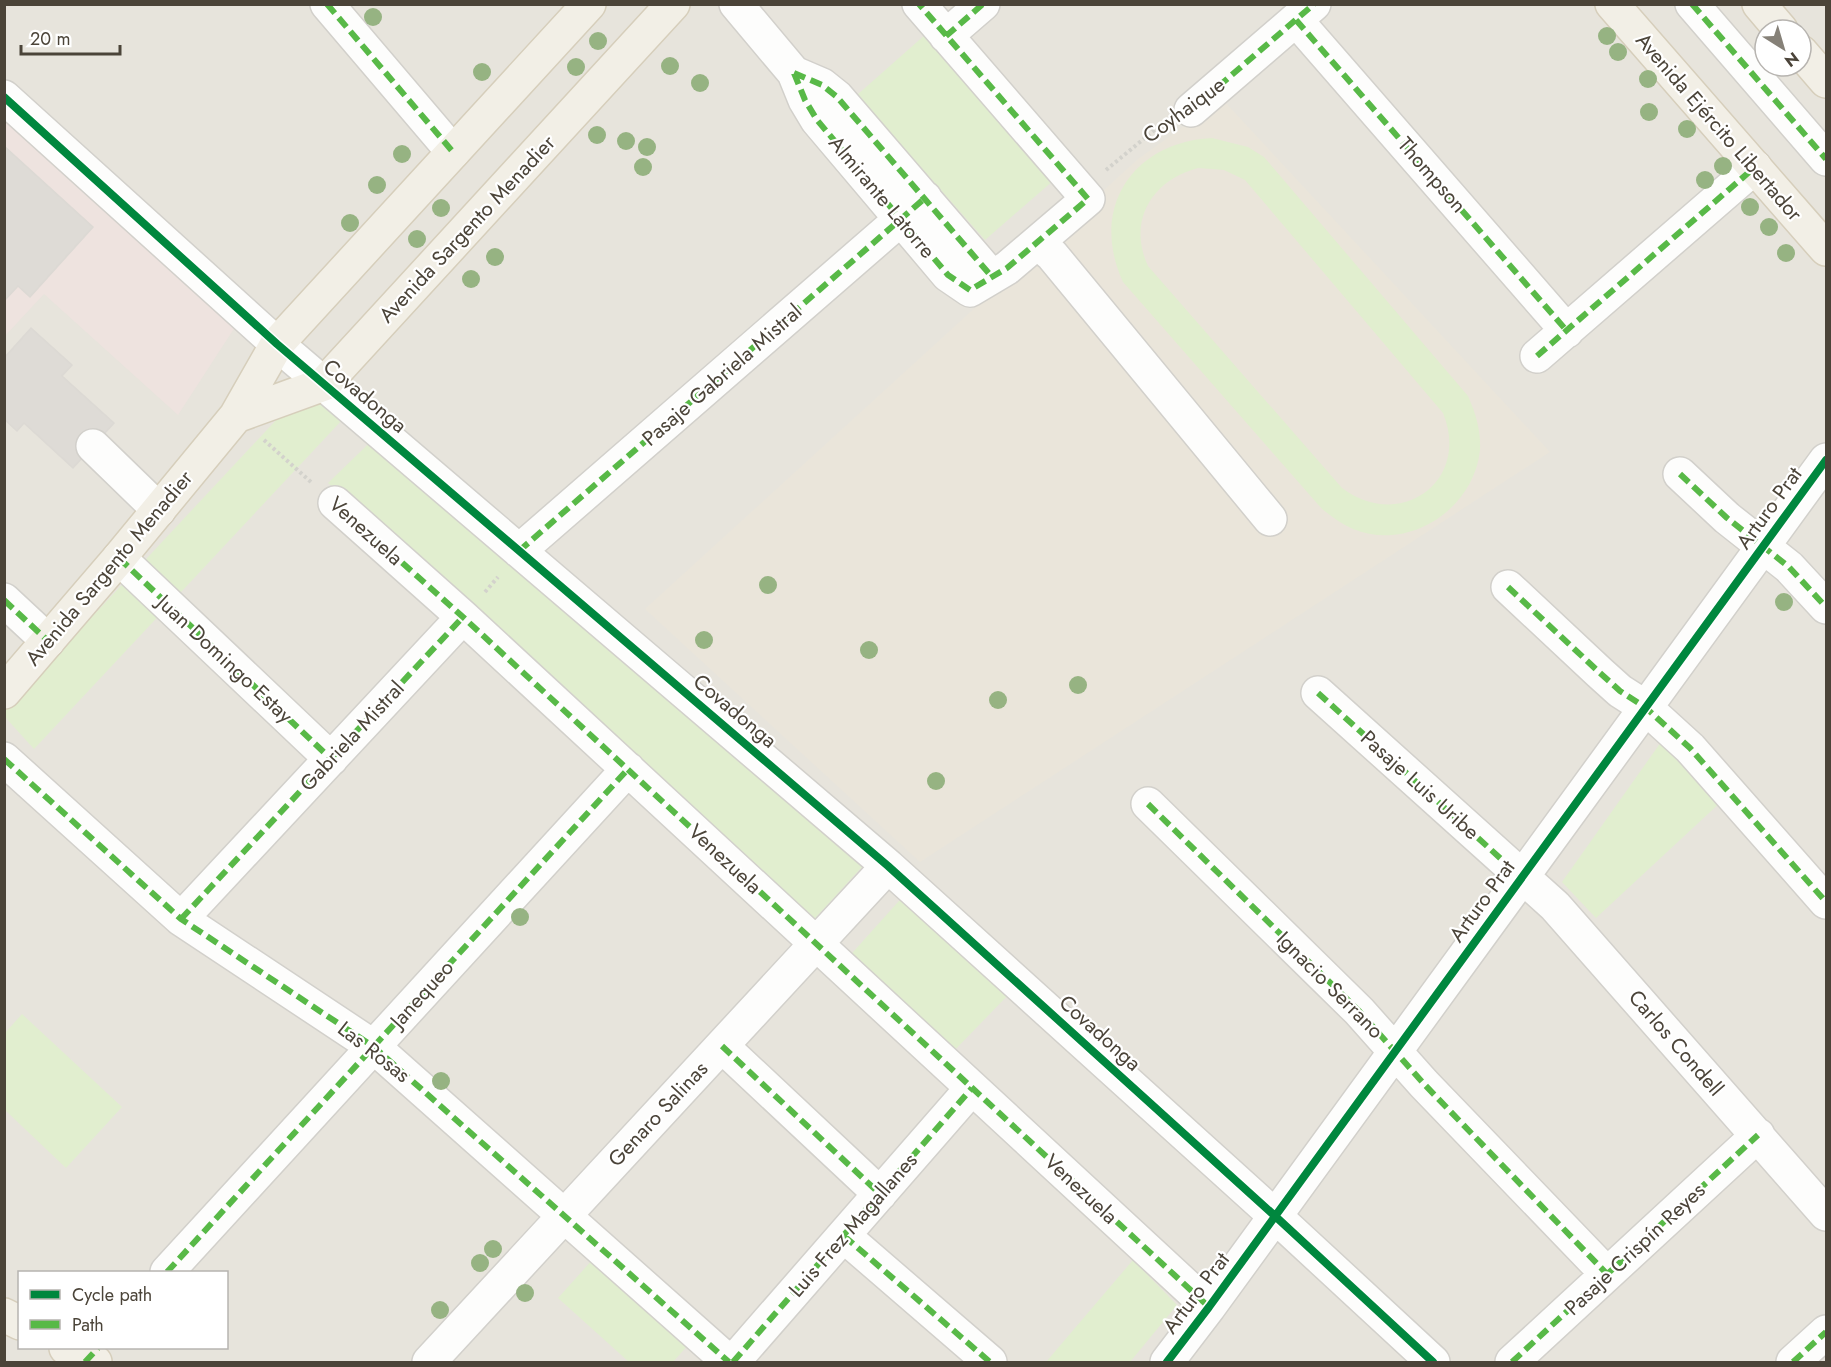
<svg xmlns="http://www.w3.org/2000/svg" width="1831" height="1367" font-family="Jost,sans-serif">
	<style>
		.residential { fill: #e7e4dc; fill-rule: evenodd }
		.education { fill: #eae5da }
		.medical { fill: #eee3df }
		.green { fill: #e1eecf; fill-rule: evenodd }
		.building { fill: #dedbd6; stroke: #dcd9d4; stroke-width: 1.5 }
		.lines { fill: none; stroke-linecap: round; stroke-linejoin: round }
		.minor-casing { stroke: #d2d0cb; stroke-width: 36 }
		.major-casing { stroke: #d6cebb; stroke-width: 36 }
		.path { stroke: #d3d2cc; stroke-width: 4; stroke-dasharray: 3 3; stroke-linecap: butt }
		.minor { stroke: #fdfdfc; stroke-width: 33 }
		.major { stroke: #f2efe6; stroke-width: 33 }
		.quiet { stroke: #58b947; stroke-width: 6; stroke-dasharray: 12 6; stroke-linecap: butt }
		.cycleway-casing { stroke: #fff; stroke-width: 11 }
		.cycleway { stroke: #00873e; stroke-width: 8 }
		.tree { fill: #96b382 }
		.labels { text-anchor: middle; stroke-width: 4.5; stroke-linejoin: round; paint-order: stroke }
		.street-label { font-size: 21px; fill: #4b4439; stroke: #fff }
	</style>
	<rect width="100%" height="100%" fill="#f4f2ee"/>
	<path class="residential" d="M5,5H1826V1362H5ZM1765,30H1801V66H1765ZM20,1272H226V1348H20Z"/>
	<path class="education" d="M1222,99L1550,452L920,862L645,609L1138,159Z"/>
	<path class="medical" d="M4,113L237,324L178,415L44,294L5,336Z"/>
	<path class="green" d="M926,34L1054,180L985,240L857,95Z
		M1212,138L1248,147L1264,157L1468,396C1476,414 1481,431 1480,450C1474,509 1409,552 1353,529C1342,524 1332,517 1322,509L1123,282C1089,208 1133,142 1212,138ZM1198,168L1224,170L1245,180L1443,413C1471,481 1401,532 1342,488L1148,266C1127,221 1152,180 1198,168Z
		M316,400L343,419L34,749L5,717L4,711L292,403Z
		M388,425L531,537L872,856L809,925L328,483Z
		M1666,735L1723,800L1596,918L1562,882Z
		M907,892L1012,991L948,1057L845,961Z
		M22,1014L122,1107L66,1168L5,1110V1033Z
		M594,1258L689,1344L673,1362H629L558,1298Z
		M1133,1260L1177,1305L1130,1362H1046Z"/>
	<path class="building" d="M4,146L93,227L30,297L18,286L4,301Z
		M31,328L72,365L62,376L114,423L73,468L24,423L17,431L4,419V358Z"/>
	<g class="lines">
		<defs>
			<path id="minor" d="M327,4L453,152
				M736,4L794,73L805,100L817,120L948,275L970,290L1007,268L1088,199L919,4
				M1692,4L1826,159
				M1296,20L1567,331
				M946,36L983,4
				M794,73L822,85L837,97L992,277
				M4,97L277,344L888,866L1275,1216L1433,1362
				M1191,110L1314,4
				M1038,243L1052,255L1270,519
				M1537,356L1755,167
				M93,446L159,510
				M1680,474L1727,518L1789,567L1826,607
				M335,503L463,617L1209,1307
				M519,551L925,198
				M119,558L331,759
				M1508,587L1600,673L1620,691L1645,707L1690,748L1826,902
				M4,600L48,641
				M1318,693L1555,906L1826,1214
				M4,759L181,919L374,1047L729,1362
				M1148,804L1359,1011L1424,1084L1607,1274
				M181,919L463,617
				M722,1046L880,1194
				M844,1236L990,1362
				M167,1272L628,769
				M429,1362L888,866
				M733,1362L972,1088
				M1167,1362L1209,1307L1826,460
				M1512,1362L1758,1135
				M1793,1362L1826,1332"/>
			<path id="major" d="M1612,4L1826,249
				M1759,4L1781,30
				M1801,52L1826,81
				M236,416L324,384L673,4
				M4,692L119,558L236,416L277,344L589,4
				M4,1315L20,1323
				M66,1348L95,1362"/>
		</defs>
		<use href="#minor" class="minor-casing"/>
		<use href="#major" class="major-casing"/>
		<path class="path" d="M1106,170L1163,123
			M264,440L312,483
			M485,592L498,577"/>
		<use href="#minor" class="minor"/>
		<use href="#major" class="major"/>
		<path class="quiet" d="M327,4L453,152
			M1692,4L1826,159
			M1296,20L1567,331
			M946,36L983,4
			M794,73L805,100L817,120L948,275L970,290L1007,268L1088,199L919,4
			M794,73L822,85L837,97L992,277
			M1191,110L1314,4
			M1537,356L1755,167
			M1680,474L1727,518L1789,567L1826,607
			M335,503L463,617L1209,1307
			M519,551L925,198
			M119,558L331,759
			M1508,587L1600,673L1620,691L1645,707L1690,748L1826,902
			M4,600L48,641
			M1318,693L1521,877
			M4,759L181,919L374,1047L729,1362
			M1148,804L1359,1011L1424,1084L1607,1274
			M181,919L463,617
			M722,1046L880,1194
			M844,1236L990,1362
			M167,1272L628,769
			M85,1362L98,1348
			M733,1362L972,1088
			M1512,1362L1758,1135
			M1793,1362L1826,1332"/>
		<defs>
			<path id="cycleway" d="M4,97L277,344L888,866L1275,1216L1433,1362
				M1167,1362L1209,1307L1826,460"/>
		</defs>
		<use href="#cycleway" class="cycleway-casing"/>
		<use href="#cycleway" class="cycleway"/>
	</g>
	<g class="tree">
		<circle cx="373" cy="17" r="9"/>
		<circle cx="1607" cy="36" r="9"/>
		<circle cx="598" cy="41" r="9"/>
		<circle cx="1618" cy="52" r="9"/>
		<circle cx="670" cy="66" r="9"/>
		<circle cx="576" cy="67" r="9"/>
		<circle cx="482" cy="72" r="9"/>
		<circle cx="1648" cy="79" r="9"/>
		<circle cx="700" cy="83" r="9"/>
		<circle cx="1649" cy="112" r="9"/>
		<circle cx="1687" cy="129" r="9"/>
		<circle cx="597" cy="135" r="9"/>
		<circle cx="626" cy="141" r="9"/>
		<circle cx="647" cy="147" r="9"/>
		<circle cx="402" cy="154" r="9"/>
		<circle cx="1723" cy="166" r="9"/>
		<circle cx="643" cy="167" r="9"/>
		<circle cx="1705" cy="180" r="9"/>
		<circle cx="377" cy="185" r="9"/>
		<circle cx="1750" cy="207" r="9"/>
		<circle cx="441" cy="208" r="9"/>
		<circle cx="350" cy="223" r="9"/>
		<circle cx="1769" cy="227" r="9"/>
		<circle cx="417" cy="239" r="9"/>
		<circle cx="1786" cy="253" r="9"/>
		<circle cx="495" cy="257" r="9"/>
		<circle cx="471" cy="279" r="9"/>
		<circle cx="768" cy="585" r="9"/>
		<circle cx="1784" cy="602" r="9"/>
		<circle cx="704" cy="640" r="9"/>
		<circle cx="869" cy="650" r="9"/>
		<circle cx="1078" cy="685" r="9"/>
		<circle cx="998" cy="700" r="9"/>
		<circle cx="936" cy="781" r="9"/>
		<circle cx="520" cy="917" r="9"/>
		<circle cx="441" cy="1081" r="9"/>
		<circle cx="493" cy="1249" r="9"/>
		<circle cx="480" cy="1263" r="9"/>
		<circle cx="525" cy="1293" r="9"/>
		<circle cx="440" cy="1310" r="9"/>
	</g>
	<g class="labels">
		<g class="street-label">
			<text transform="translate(1184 110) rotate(-36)" y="7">Coyhaique</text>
			<text transform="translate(1719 127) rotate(49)" y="7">Avenida Ejército Libertador</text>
			<text transform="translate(1432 175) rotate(49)" y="7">Thompson</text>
			<text transform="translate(882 197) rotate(50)" y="7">Almirante Latorre</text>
			<text transform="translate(467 229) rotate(-47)" y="7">Avenida Sargento Menadier</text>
			<text transform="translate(722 375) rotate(-41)" y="7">Pasaje Gabriela Mistral</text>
			<text transform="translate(365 396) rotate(40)" y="7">Covadonga</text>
			<text transform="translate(1769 508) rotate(-54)" y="7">Arturo Prat</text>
			<text transform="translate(366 531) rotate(42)" y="7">Venezuela</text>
			<text transform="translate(109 568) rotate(-50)" y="7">Avenida Sargento Menadier</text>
			<text transform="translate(225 659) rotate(43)" y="7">Juan Domingo Estay</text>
			<text transform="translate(735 711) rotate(40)" y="7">Covadonga</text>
			<text transform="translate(352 736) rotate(-47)" y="7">Gabriela Mistral</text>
			<text transform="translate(1420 785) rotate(42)" y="7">Pasaje Luis Uribe</text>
			<text transform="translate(725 859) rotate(43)" y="7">Venezuela</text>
			<text transform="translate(1482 901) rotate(-54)" y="7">Arturo Prat</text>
			<text transform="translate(1330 985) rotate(45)" y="7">Ignacio Serrano</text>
			<text transform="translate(422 994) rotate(-48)" y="7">Janequeo</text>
			<text transform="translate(1100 1033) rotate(42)" y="7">Covadonga</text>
			<text transform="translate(1676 1043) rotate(49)" y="7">Carlos Condell</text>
			<text transform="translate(374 1052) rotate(38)" y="7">Las Rosas</text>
			<text transform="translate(658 1114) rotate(-47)" y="7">Genaro Salinas</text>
			<text transform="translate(1081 1189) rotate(43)" y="7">Venezuela</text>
			<text transform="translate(853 1225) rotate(-49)" y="7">Luis Frez Magallanes</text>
			<text transform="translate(1635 1249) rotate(-43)" y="7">Pasaje Crispín Reyes</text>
			<text transform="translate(1196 1293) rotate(-53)" y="7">Arturo Prat</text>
		</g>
	</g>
	<rect width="1831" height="1367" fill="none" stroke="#4b4439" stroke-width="12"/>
	<rect x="18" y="1271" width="210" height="78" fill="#ffffff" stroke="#b7b4b0" stroke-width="1.5"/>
	<rect x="30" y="1290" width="30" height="9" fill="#00873e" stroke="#b7b4b0" stroke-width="1.5"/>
	<text x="72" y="1301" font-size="18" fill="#4b4439">Cycle path</text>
	<rect x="30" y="1320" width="30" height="9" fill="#58b947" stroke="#b7b4b0" stroke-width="1.5"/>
	<text x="72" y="1331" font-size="18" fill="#4b4439">Path</text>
	<g transform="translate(1783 48) rotate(143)"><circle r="28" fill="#ffffff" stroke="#b7b4b0" stroke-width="1.5"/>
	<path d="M0-4.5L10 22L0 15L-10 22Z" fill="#868178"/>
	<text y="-9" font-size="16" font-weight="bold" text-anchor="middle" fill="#4b4439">N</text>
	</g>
	<path d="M21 45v9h99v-9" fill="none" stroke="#4b4439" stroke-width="3"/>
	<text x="30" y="45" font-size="18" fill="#4b4439" stroke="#ffffff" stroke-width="4.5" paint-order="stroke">20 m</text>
</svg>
